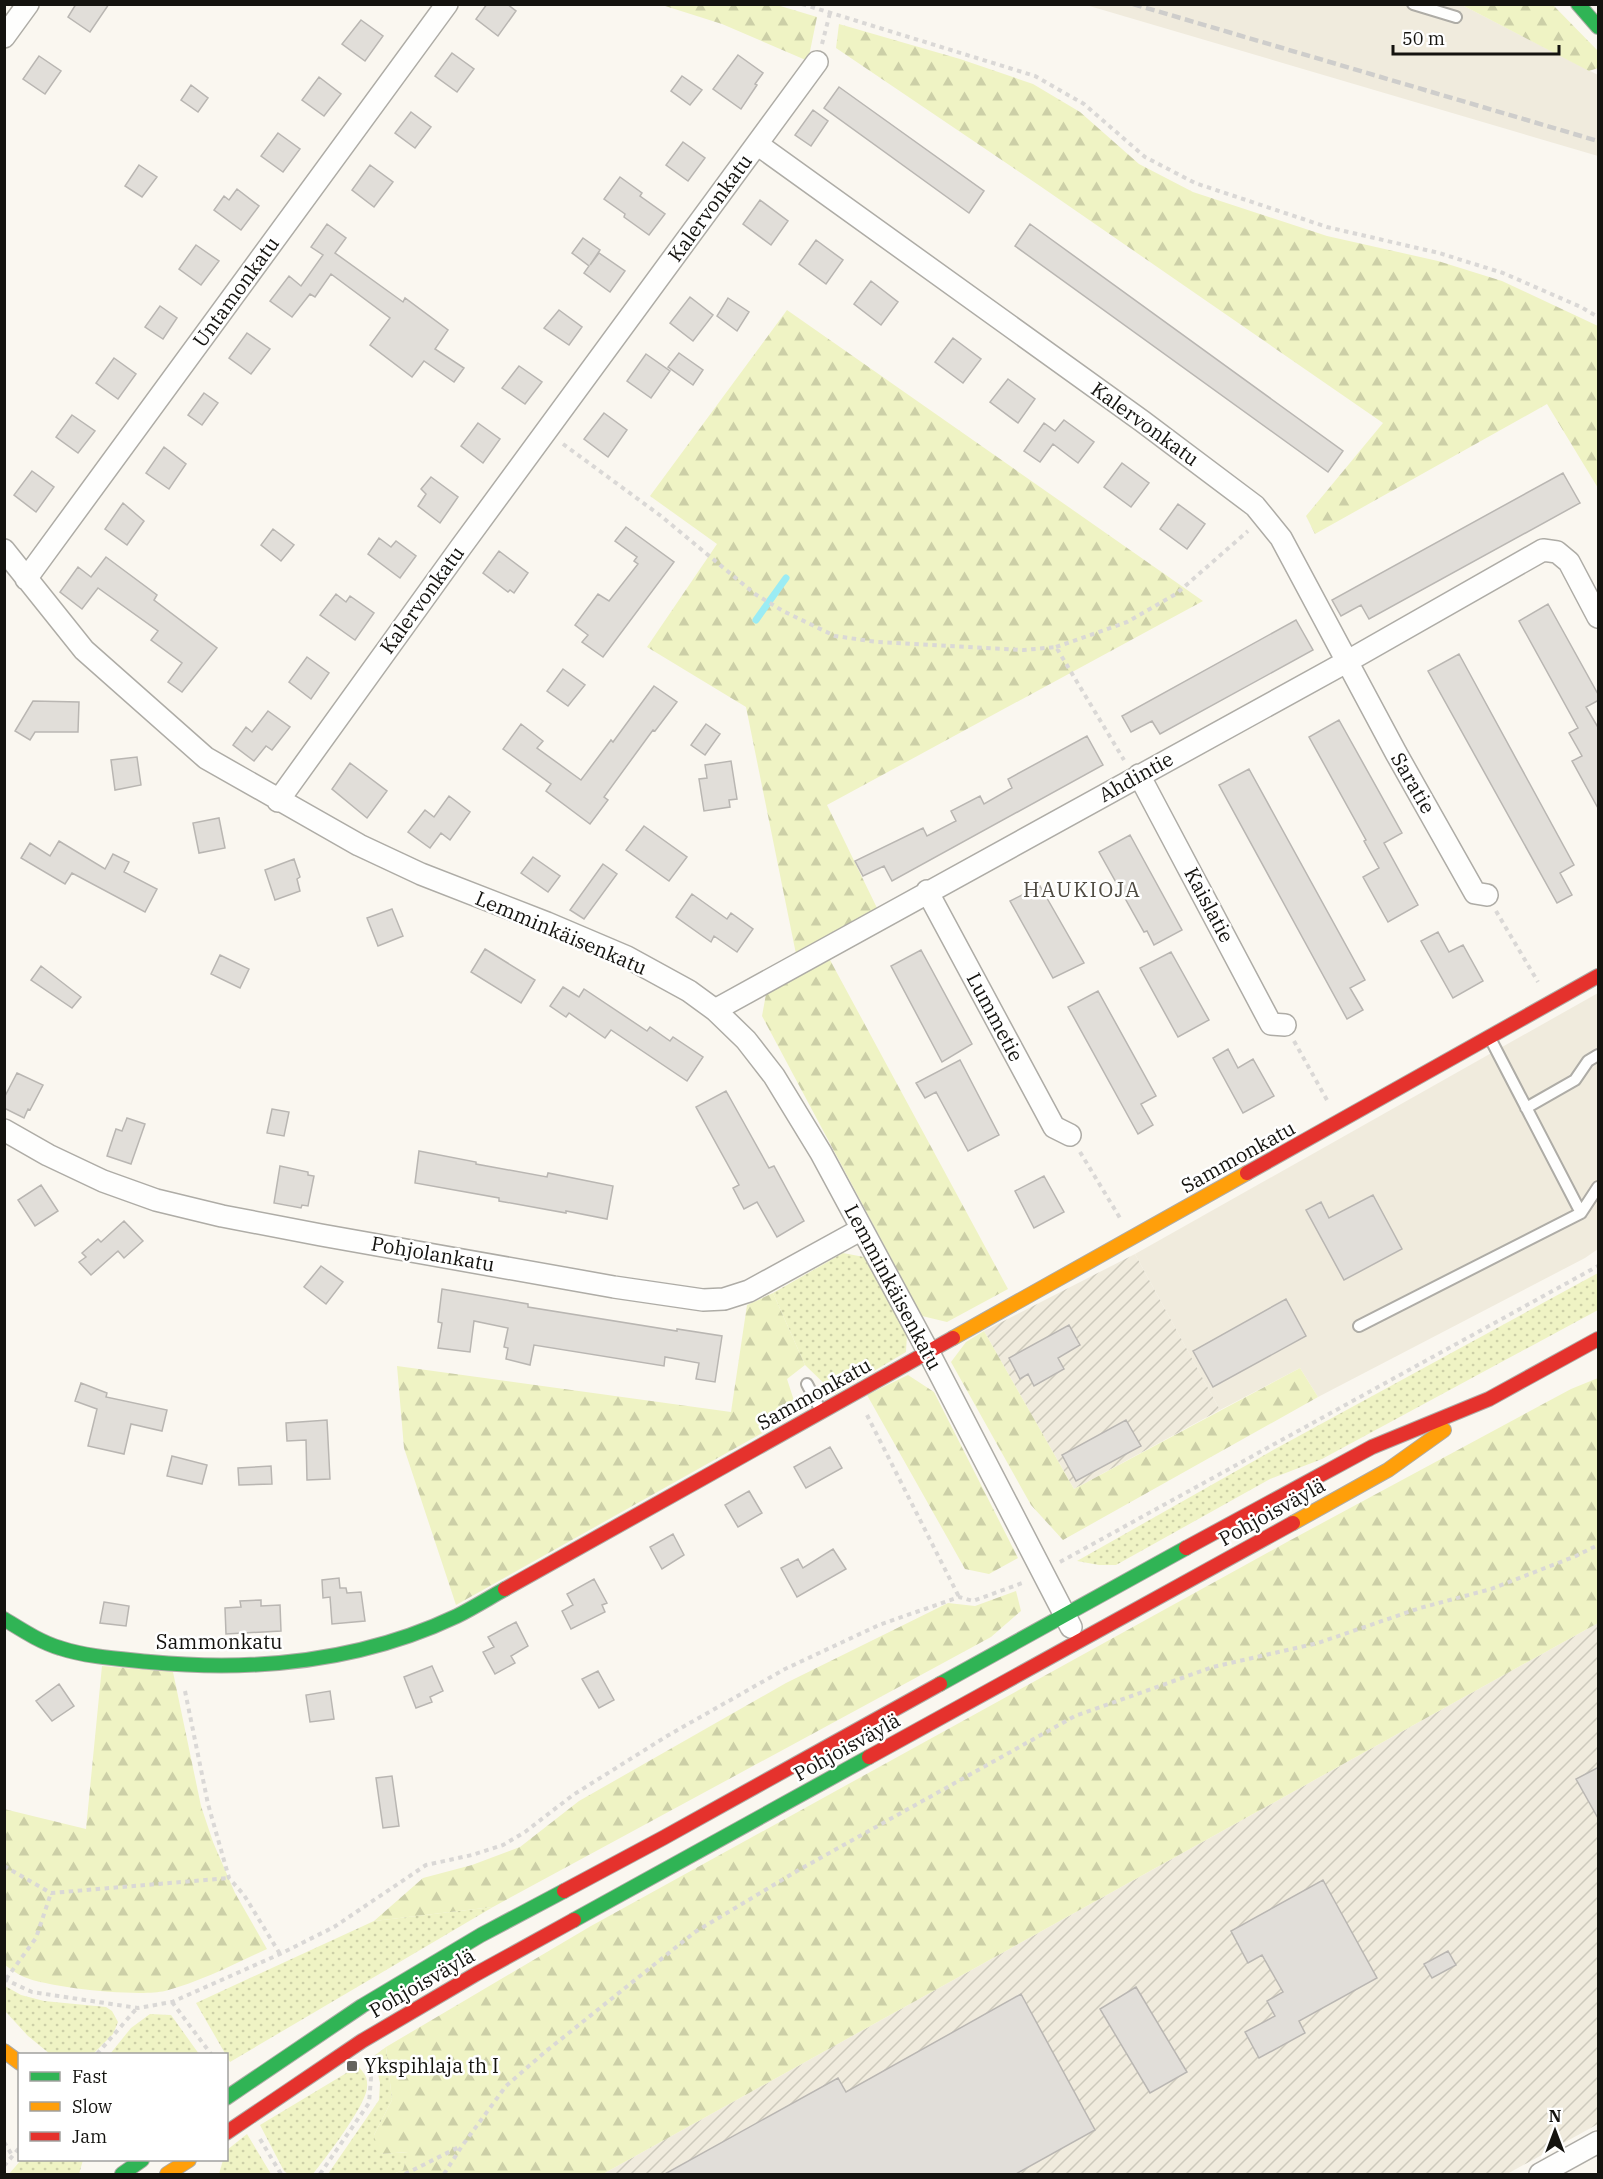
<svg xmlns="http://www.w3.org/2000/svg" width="1603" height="2179" font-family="'IBM Plex Serif',serif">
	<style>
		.built { fill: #f0ebdd }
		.industrial { fill: url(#industrial-furrows) }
		.grass { fill: url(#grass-dots) }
		.forest { fill: url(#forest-firs) }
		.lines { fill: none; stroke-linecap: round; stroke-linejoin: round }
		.stream { stroke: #9becf4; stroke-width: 7 }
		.building { fill: #e1ded9; stroke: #b9b6b2; stroke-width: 1.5 }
		.lane-casing { stroke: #aeaca6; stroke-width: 14 }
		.street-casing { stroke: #aeaca6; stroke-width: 24 }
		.fast-casing { stroke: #aeaca6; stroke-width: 16 }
		.slow-casing { stroke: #aeaca6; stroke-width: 16 }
		.jam-casing { stroke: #aeaca6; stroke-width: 16 }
		.path { stroke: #dad8d6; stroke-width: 4; stroke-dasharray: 4.5 4.5; stroke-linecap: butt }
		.lane { stroke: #fefefd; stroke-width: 10 }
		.street { stroke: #fefefd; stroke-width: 21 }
		.fast { stroke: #30b455; stroke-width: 14 }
		.slow { stroke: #ff9f0a; stroke-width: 14 }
		.jam { stroke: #e5322d; stroke-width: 14 }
		.rail { stroke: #cecdcb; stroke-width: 4.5; stroke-dasharray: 9 4.5; stroke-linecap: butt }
		.poi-dot { fill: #64635e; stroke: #fff; stroke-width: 2 }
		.labels { text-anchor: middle; stroke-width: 5; stroke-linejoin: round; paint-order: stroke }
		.street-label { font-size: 20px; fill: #14130f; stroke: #fff }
		.poi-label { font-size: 20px; fill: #14130f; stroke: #fff; text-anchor: start }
		.neighbourhood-label { font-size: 21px; letter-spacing: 1.5px; fill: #4f4b42; stroke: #fff }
	</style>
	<defs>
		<pattern id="industrial-furrows" width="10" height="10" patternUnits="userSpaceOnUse" patternTransform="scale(1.5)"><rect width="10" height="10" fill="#f0ebdd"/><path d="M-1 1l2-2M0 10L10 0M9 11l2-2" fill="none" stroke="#cdc9bc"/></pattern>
		<pattern id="grass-dots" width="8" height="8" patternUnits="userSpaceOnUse" patternTransform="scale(1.5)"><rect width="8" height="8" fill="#eff3c4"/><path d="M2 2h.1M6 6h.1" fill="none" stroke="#cccfa7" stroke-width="1.8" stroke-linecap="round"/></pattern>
		<pattern id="forest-firs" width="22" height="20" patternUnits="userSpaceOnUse" patternTransform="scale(1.5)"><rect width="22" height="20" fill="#eff3c4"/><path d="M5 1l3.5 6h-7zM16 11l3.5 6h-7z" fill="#cccfa7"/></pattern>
	</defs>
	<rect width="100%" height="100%" fill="#faf7f0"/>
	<path class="built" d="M1086,5H1462L1598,75V156Z
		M1598,993V1249L1585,1258L1318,1397L1300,1368L1220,1410L1135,1254Z"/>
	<path class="industrial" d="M1135,1254L1220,1410L1074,1489L984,1331Z
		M1598,1623V2124L1507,2174H603Z"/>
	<path class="grass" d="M843,1253L864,1257L907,1333L906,1352L835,1394L805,1365L773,1293Z
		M1598,1273V1310L1322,1459L1270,1479L1116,1565H1099L1077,1561L1275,1449Z
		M493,1907L230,2062L196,2003L374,1921Z
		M5,1986L21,1995L44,2001L106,2007L112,2011L118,2022L113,2034L93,2054H50L28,2036L5,2011Z
		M150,2014L171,2015L199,2054H110L131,2028Z
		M386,2047L392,2100L374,2135L380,2154L409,2152L403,2170L393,2174H328L379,2100L380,2083L374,2056Z
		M358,2066C364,2073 368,2077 367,2087C367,2104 325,2159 313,2174H288L284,2171L260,2125Z
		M247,2134L271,2174H219L223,2160H226L227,2150Z
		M21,2160H83L79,2174H9Z"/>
	<path class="forest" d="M662,5H777L817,17L808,61L722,24Z
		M1462,5H1553L1598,51V68L1589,71Z
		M839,24L960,59L1033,84L1080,112L1139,164L1193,192L1327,236L1438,261L1502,281L1598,326V488L1547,404L1315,534L1306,516L1383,423L1040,186L836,48Z
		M787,310L1203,601L827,805L877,908L796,954L746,707L647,647L717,544L650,496Z
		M830,960L1008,1289L947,1322L922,1316L762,1016L766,994Z
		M773,1293L805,1365L787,1379L798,1413L456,1605L404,1448L397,1366L731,1412L747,1305Z
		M984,1331L1074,1489L1300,1368L1318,1397L1063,1540L1031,1505L951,1362L966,1342Z
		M908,1375L934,1392L1018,1558L989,1574L965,1569L867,1395Z
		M1598,1378V1623L603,2174H393L403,2170L408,2152L380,2154L374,2148V2135L392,2100L386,2047L591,1926L1287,1542L1571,1389Z
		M1016,1591L1021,1611L991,1637L493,1907L374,1921L423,1878L472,1865L520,1847L579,1801L786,1683L948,1603L975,1606Z
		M102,1666L173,1672L201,1806L213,1842L235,1893L267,1949C234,1964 200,1982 165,1991C138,1997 50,1988 24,1977C17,1974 11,1969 5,1965L4,1809L86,1829Z"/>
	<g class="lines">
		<path class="stream" d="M756,620L786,578"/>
	</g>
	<path class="building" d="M76,4H109L90,32L68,17Z
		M487,4H507L516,11L498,36L476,19Z
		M361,20L383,36L365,61L342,44Z
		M452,53L474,69L457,92L435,76Z
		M738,55L763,73L755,84L757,85L741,109L713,89Z
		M39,56L61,71L45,94L23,79Z
		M682,76L702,90L690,105L671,91Z
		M319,77L341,94L324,116L302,100Z
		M191,85L208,98L198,112L181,100Z
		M839,87L984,191L969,213L824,108Z
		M813,110L828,121L811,146L795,135Z
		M411,112L431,127L415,148L395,133Z
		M278,133L300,149L283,172L261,156Z
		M683,142L705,158L688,181L666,165Z
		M139,165L157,177L142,197L125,186Z
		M370,165L393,182L374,207L352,190Z
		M620,177L642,193L640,196L665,214L649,235L624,217L625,214L604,199Z
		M237,189L259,206L241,230L214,210L224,196L229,200Z
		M760,200L788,221L771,245L743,224Z
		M327,224L346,238L335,253L403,302L405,298L448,330L435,349L464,368L454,382L424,361L412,377L370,345L390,318L331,274L315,297L310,294L292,317L270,301L289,276L301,286L323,255L311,247Z
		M1030,224L1343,451L1328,472L1015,246Z
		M583,238L600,250L590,265L599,253L625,271L610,292L584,273L589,266L572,253Z
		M816,240L843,260L826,284L799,264Z
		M196,245L219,261L201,285L179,269Z
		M871,281L898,302L881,325L854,304Z
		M690,297L713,315L693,341L670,323Z
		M728,298L749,312L737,331L717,316Z
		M160,306L177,318L163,339L145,327Z
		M559,310L582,327L569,345L544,328Z
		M247,333L270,349L251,374L229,358Z
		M953,338L981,359L963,383L935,362Z
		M679,353L703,370L693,385L668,367Z
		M646,354L670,371L651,398L627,381Z
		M114,358L136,374L118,399L96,383Z
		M519,366L542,382L525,404L502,388Z
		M1008,379L1035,399L1018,423L990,402Z
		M204,393L218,403L202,425L188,415Z
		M604,413L627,430L608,457L584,439Z
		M72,415L95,431L78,453L56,437Z
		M1064,420L1094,442L1078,463L1053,444L1040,462L1024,451L1044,423L1055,431Z
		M478,423L500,439L483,463L461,446Z
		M164,447L186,464L169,489L146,473Z
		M1122,463L1149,483L1131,507L1104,487Z
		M32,471L54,487L36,512L14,495Z
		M1563,473L1580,503L1369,619L1361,605L1341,616L1332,600Z
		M431,477L458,497L440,523L418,506L426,494L421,489Z
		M123,503L144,521L127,545L105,529Z
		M1178,504L1205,524L1187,549L1160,529Z
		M626,527L674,562L603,657L582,642L588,635L575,625L598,594L609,601L638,564L634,561L637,557L615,541Z
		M273,529L294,545L281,561L261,545Z
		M379,538L391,547L396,541L416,556L400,578L368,554Z
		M499,551L528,573L514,593L510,590L508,592L483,573Z
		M106,557L157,595L154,600L217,648L182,692L168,682L182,663L151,640L158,631L98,588L82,609L60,592L78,567L91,577Z
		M336,594L346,602L350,596L374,613L355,640L320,615Z
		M1548,604L1599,696V700L1586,707L1599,729V810L1572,761L1582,756L1569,733L1578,728L1519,621Z
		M1296,620L1313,650L1160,734L1152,721L1131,732L1122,716Z
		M1459,654L1574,865L1560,873L1572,895L1557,903L1428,671Z
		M307,657L329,673L311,699L289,682Z
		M563,669L585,685L568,706L547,691Z
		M654,686L677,702L655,731L653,730L604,797L608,800L590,824L546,791L551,784L503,749L521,724L543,741L537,748L581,780L611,740L613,742Z
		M33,701L79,702L78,732H35L30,740L15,731Z
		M268,711L290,727L272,750L266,746L254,761L233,745L246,727L252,732Z
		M1339,720L1402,833L1384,843L1418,905L1388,922L1363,877L1379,868L1364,841L1366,840L1309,737Z
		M706,724L720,734L705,755L691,745Z
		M1087,736L1103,765L892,881L884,866L863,876L855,861L923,828L927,836L956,821L951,811L980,796L984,804L1012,788L1008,779Z
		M137,757L141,785L115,790L111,760Z
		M731,761L737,799L729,800L730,807L704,811L699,779L707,778L705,765Z
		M350,763L387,791L367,818L332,789Z
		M1249,769L1365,980L1350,988L1363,1010L1347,1019L1219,785Z
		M449,796L470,812L450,840L441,833L430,848L408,832L425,810L434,817Z
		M219,818L225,848L199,853L193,823Z
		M644,826L687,857L669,881L626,850Z
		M1130,835L1182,930L1154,945L1147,931L1144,932L1099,852Z
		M59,841L105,869L113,854L129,862L124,872L157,889L145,912L72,873L65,884L21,858L30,843L50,856Z
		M533,857L560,876L548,892L521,873Z
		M294,859L300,877L297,879L300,891L275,900L265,870Z
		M603,864L617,874L584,919L570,910Z
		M1040,886L1084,963L1053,978L1010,901Z
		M692,894L727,919L731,913L753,929L737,952L714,936L711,942L676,917Z
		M392,909L403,936L378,946L367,918Z
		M1438,932L1449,952L1463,945L1483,981L1453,998L1421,941Z
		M485,949L535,980L521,1003L471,972Z
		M921,950L972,1044L942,1062L891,966Z
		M1171,952L1209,1020L1178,1037L1140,968Z
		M220,955L249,969L240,988L211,974Z
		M41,966L81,997L72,1008L31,980Z
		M563,987L579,997L584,989L647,1031L650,1027L670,1041L673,1037L703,1057L687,1081L611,1030L605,1038L569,1013L566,1017L550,1006Z
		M1098,991L1156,1096L1141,1104L1153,1125L1138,1134L1068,1007Z
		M1228,1049L1238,1068L1253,1059L1274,1096L1243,1113L1213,1058Z
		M960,1060L999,1135L968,1151L936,1092L925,1098L916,1083Z
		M17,1073L43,1085L30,1110L28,1109L24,1118L4,1108V1098Z
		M726,1091L769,1168L774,1166L804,1221L777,1237L757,1202L744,1209L733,1188L739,1185L696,1107Z
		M272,1109L289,1112L284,1136L267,1133Z
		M127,1118L145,1124L131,1164L107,1156L116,1129L122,1131Z
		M419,1151L476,1162V1164L547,1177L548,1173L613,1186L607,1219L566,1211V1213L499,1201V1198L415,1183Z
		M280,1166L308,1172V1175L314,1176L308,1206L302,1205L301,1208L274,1203Z
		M1044,1176L1064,1212L1034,1228L1015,1191Z
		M41,1185L58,1211L35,1226L18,1200Z
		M1373,1195L1402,1249L1344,1280L1306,1210L1321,1202L1329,1218Z
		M124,1221L143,1241L124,1258L118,1251L91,1275L79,1262L86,1257L82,1253L98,1239L101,1242Z
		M321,1266L343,1282L326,1304L304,1287Z
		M442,1289L528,1304V1307L677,1331V1329L722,1336L715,1382L696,1379L699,1363L665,1357L664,1366L534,1345L530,1365L506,1359L508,1348L504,1347L508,1328L474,1321L470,1352L438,1348L442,1323L438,1322Z
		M1286,1299L1306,1336L1213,1387L1193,1351Z
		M1069,1325L1080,1345L1058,1358L1064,1369L1034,1386L1028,1374L1020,1379L1009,1358Z
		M81,1383L107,1393L106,1397L167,1410L162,1431L131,1424L124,1454L88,1446L97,1409L75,1401Z
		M327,1420L330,1479L307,1480L306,1440L287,1441L286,1423Z
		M1126,1420L1141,1446L1076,1481L1062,1455Z
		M830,1447L842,1468L806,1488L794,1467Z
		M172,1456L207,1465L202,1484L167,1476Z
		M271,1466L272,1484L239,1485L238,1468Z
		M749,1491L762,1513L738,1527L725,1505Z
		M673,1534L684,1555L662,1569L650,1547Z
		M833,1549L846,1569L797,1597L781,1568L798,1559L803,1568Z
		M339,1578L340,1588H346L347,1593L361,1592L365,1621L332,1624L330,1597L323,1598L322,1580Z
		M594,1579L607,1603L602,1605L605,1612L571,1629L562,1611L573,1605L567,1594Z
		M261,1600V1606L280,1605L281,1631L226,1634L225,1608L241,1607L240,1601Z
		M104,1602L129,1606L126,1626L100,1623Z
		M516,1622L528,1646L511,1656L515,1663L495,1674L483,1652L494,1647L488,1637Z
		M432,1666L443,1691L430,1697L432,1702L416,1708L404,1677Z
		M598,1671L614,1700L599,1708L582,1679Z
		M59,1684L74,1706L52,1721L36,1701Z
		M330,1691L334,1719L310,1722L306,1695Z
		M1599,1767V1820L1576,1779Z
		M392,1776L399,1826L383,1828L376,1778Z
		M1323,1880L1377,1978L1299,2021L1305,2033L1259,2058L1245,2032L1275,2016L1267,2001L1283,1992L1262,1955L1248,1963L1231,1931Z
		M1448,1951L1456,1965L1432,1978L1424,1964Z
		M1136,1987L1187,2072L1150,2093L1100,2009Z
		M1021,1994L1095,2130L1014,2175H663L838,2078L846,2092Z"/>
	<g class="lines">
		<defs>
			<path id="lane" d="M1413,4L1456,17
				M1526,1108L1575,1080L1588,1061L1598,1055
				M1581,1213L1598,1187
				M1359,1326L1581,1213L1491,1040
				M807,1384L820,1409"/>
			<path id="street" d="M4,37L28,4
				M757,144L1142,421L1255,506L1281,538L1396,753L1475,893L1487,895
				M4,550L84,650L206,758L359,845L421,874L547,923L627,957L689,991L715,1010L746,1040L774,1076L821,1153L929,1353L1071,1627
				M26,579L447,4
				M1139,775L1271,1024L1285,1025
				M278,801L461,547L817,62
				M927,891L1054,1127L1070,1135
				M715,1010L1348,661L1543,550L1557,552L1569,562L1598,617
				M4,1130L48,1155L103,1181L156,1200L222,1216L321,1235L614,1287L703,1300L724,1299L749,1291L862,1229
				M1540,2174L1598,2142"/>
			<path id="fast" d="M1578,4L1598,27
				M4,1619C22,1630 40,1642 60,1648C87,1657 122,1659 150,1662C256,1672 360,1662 457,1616C473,1608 489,1598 505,1589
				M940,1684L1186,1548
				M574,1920L869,1757
				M226,2098L362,2006L481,1935L564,1891
				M122,2174L142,2160"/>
			<path id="slow" d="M953,1338L1247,1173
				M1293,1523L1388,1470L1444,1430
				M4,2051L20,2063
				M167,2174L189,2160"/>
			<path id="jam" d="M1247,1173L1598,976
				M1186,1548L1372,1447L1489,1399L1598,1339
				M505,1589L953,1338
				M869,1757L1293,1523
				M564,1891L663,1838L940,1684
				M226,2133L362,2041L476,1974L574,1920"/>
		</defs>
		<use href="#lane" class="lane-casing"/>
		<use href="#street" class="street-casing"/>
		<use href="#fast" class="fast-casing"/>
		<use href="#slow" class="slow-casing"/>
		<use href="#jam" class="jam-casing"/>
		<path class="path" d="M802,4L1035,76L1084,104L1145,157L1195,183L1327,227L1439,253L1503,273L1581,307L1598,317
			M822,44L830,13
			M563,444L661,516L755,594L783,611L835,636L877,642L1024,650L1056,647L1124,760
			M1056,647L1127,622L1176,594L1248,531
			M1496,911L1538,982
			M1294,1041L1327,1100
			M1080,1152L1120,1218
			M867,1415L959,1597
			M1060,1562L1598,1266
			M185,1691L208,1804L229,1878L244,1895L280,1954
			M4,1866L51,1893L229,1878
			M4,1979L32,1992L138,2008L172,2002L280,1954L334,1927L426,1865L472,1855L503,1845L525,1832L573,1795L667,1736L785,1669L879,1625L959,1597L973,1601L1025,1582
			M6,1979L36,1938L51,1893
			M172,2002L211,2054
			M97,2054L137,2008
			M260,2139L281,2174
			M4,2142L12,2155
			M4,2166L20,2147
			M320,2174L369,2103L371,2078L367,2066
			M405,2174L461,2146
			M444,2174L462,2146L506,2086L545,2052L695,1932L797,1871L1075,1716L1213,1667L1318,1643L1420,1608L1491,1589L1576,1556L1598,1545"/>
		<use href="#lane" class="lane"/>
		<use href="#street" class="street"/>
		<use href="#fast" class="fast"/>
		<use href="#slow" class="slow"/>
		<use href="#jam" class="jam"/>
		<path class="rail" d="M1133,4L1598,141"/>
	</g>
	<rect class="poi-dot" x="346" y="2060" width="12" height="12" rx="3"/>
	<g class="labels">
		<g class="street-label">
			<text transform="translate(710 208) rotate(-54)" y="7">Kalervonkatu</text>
			<text transform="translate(236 292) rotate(-54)" y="7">Untamonkatu</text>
			<text transform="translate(1145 424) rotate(36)" y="7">Kalervonkatu</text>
			<text transform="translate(422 600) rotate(-54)" y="7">Kalervonkatu</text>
			<text transform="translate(1136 777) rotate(-29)" y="7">Ahdintie</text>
			<text transform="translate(1413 783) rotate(60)" y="7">Saratie</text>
			<text transform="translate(1209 905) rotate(62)" y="7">Kaislatie</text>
			<text transform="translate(561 933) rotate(23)" y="7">Lemminkäisenkatu</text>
			<text transform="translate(995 1017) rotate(62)" y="7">Lummetie</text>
			<text transform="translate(1238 1157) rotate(-29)" y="7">Sammonkatu</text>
			<text transform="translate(433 1254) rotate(10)" y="7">Pohjolankatu</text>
			<text transform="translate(893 1287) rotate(62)" y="7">Lemminkäisenkatu</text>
			<text transform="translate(814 1394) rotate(-29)" y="7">Sammonkatu</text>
			<text transform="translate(1272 1512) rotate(-29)" y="7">Pohjoisväylä</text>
			<text x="219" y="1649">Sammonkatu</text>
			<text transform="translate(847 1747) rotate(-29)" y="7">Pohjoisväylä</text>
			<text transform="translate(422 1983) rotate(-30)" y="7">Pohjoisväylä</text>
		</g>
		<g class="poi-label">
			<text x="364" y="2073">Ykspihlaja th I</text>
		</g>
		<g class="neighbourhood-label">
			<text x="1082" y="897">HAUKIOJA</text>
		</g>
	</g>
	<rect width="1603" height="2179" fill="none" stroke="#14130f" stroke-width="12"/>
	<rect x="18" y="2053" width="210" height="108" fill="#ffffff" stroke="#a1a19f" stroke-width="1.5"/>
	<rect x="30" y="2072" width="30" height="9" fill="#30b455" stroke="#a1a19f" stroke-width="1.5"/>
	<text x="72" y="2083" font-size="18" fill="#14130f">Fast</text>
	<rect x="30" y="2102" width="30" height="9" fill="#ff9f0a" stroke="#a1a19f" stroke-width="1.5"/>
	<text x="72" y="2113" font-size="18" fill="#14130f">Slow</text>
	<rect x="30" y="2132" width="30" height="9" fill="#e5322d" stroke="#a1a19f" stroke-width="1.5"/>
	<text x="72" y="2143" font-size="18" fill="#14130f">Jam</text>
	<g transform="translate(1555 2131)" stroke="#ffffff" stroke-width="4.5" paint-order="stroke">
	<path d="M0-4.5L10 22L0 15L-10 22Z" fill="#14130f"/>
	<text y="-9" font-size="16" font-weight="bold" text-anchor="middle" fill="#14130f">N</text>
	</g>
	<path d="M1393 45v9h166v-9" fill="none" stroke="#14130f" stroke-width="3"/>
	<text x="1402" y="45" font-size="18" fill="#14130f" stroke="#ffffff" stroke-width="4.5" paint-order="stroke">50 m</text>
</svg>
